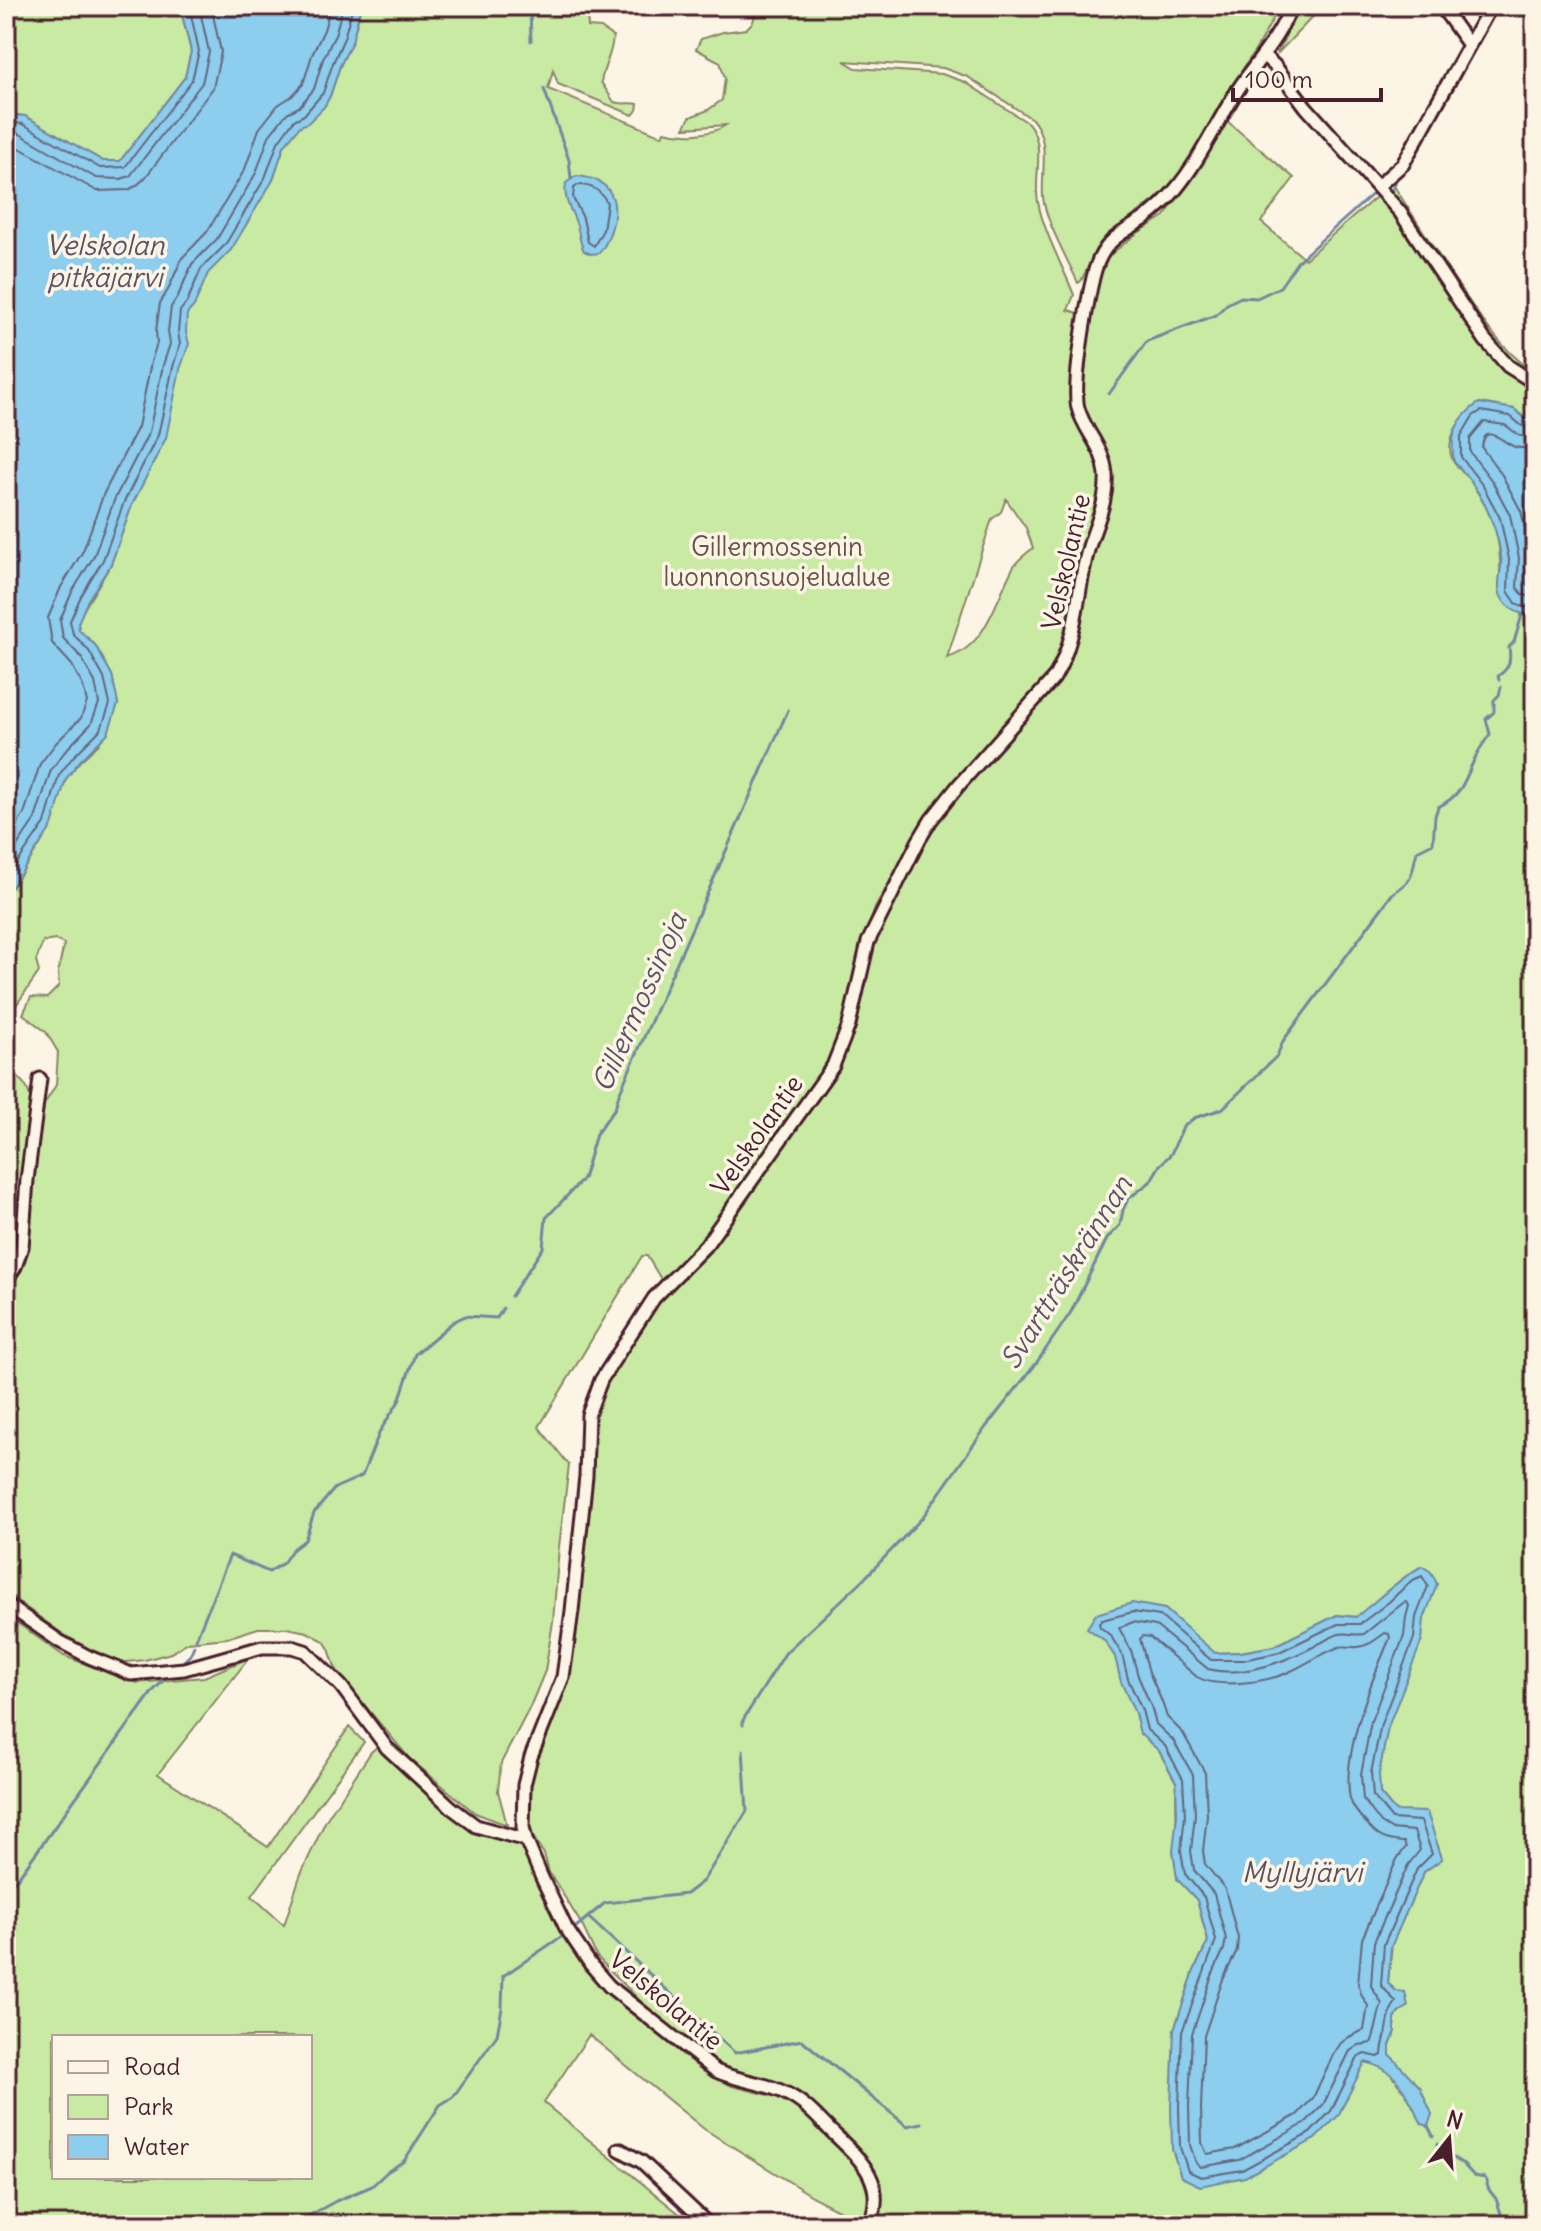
<svg xmlns="http://www.w3.org/2000/svg" width="1541" height="2231" font-family="Delius,sans-serif">
	<style>
		.green { fill: #c8eaa3; stroke: #898467; stroke-width: 2; fill-rule: evenodd }
		.water { fill: #8dcdee; stroke: #7287a0; stroke-width: 2 }
		.lines { fill: none; stroke-linecap: round; stroke-linejoin: round }
		.shore { stroke: #656579; stroke-width: 2 }
		.stream { stroke: #7287a0; stroke-width: 3 }
		.minor-casing { stroke: #4a1f2b; stroke-width: 17 }
		.minor { stroke: #fcf5e5; stroke-width: 11 }
		.labels { text-anchor: middle; stroke-width: 7; stroke-linejoin: round; paint-order: stroke }
		.park-label { font-size: 26px; fill: #6a5249; stroke: #fcf5e5 }
		.street-label { font-size: 26px; fill: #4a1f2b; stroke: #fcf5e5 }
		.water-label { font-size: 28px; font-style: italic; fill: #5e5366; stroke: #fcf5e5 }
	</style>
	<rect width="100%" height="100%" fill="#fcf5e5"/>
	<filter id="ink" filterUnits="userSpaceOnUse"><feTurbulence type="fractalNoise" baseFrequency=".0125" numOctaves="2"/><feDisplacementMap in="SourceGraphic" scale="16" xChannelSelector="R" yChannelSelector="G"/><feConvolveMatrix kernelMatrix="1 2 1 2 8 2 1 2 1" color-interpolation-filters="sRGB"/></filter>
	<g filter="url(#ink)">
		<path class="green" d="M6,6H180L191,52L185,77L120,161H103L25,116L6,114Z
			M360,6H578L587,14L588,27L601,28L613,37C612,55 604,64 601,82L614,102C623,105 630,102 638,104L637,110L633,115L558,84L553,70L548,89L662,136L664,131C683,136 710,136 726,125L684,128L690,117L708,110L722,100L725,78L720,62L696,49L701,39L723,32L746,29L753,22L756,11L752,6H1280L1258,46L1219,106L1205,136L1169,190L1107,235L1094,255L1081,281L1078,283C1068,260 1045,220 1043,197C1041,170 1051,141 1032,119L968,77L943,68L844,61L856,68L942,74L965,82L1028,123C1047,145 1033,176 1038,202C1043,230 1063,267 1074,295L1068,310L1082,314L1073,405L1099,458L1102,476L1098,507L1060,658L1046,680L960,774L927,815L875,908L863,941L840,1035L826,1068L700,1244L662,1281L647,1256H642L539,1427L569,1465L559,1547L553,1622L545,1671L530,1707L501,1763L498,1791L507,1825L475,1813L409,1758L349,1687L335,1667L329,1649L324,1641L307,1632L287,1628H258L227,1638L188,1642L171,1653L145,1660L118,1663L85,1650L6,1593V1285L12,1278L40,1111L56,1085L58,1052L46,1032L23,1014L31,997L47,998L59,986L58,972L64,944L55,940L43,942L36,961L39,972L6,1020V896L41,843L66,779L79,762L99,744L118,704L112,675L95,645L79,630L78,623L80,616L111,564L132,505L189,301L281,156L284,146L300,126L324,107L330,96L340,66L356,27ZM1006,499L1026,528L1033,548C1026,554 1018,559 1014,566C996,598 987,647 947,658L992,519L1001,512Z
			M1299,6H1323L1277,54L1298,8Z
			M1227,121L1294,178L1261,222L1305,259L1392,183C1410,211 1428,239 1447,268C1472,306 1497,347 1535,373V419L1525,418L1514,409L1479,403C1462,414 1443,440 1453,461C1456,466 1463,471 1466,475C1474,485 1490,513 1494,524C1501,547 1501,568 1499,592L1522,615H1535V2225H876C885,2205 882,2186 872,2166L810,2103L798,2094L773,2082L736,2074L719,2067L652,2013L597,1957L582,1925L549,1872L544,1854L530,1832L527,1809L529,1786L535,1759L568,1679L577,1612L593,1416L606,1382L646,1318L670,1287L697,1264L710,1248L837,1068L847,1049L854,1027L873,944L923,843L935,823L962,789L1058,681L1073,653L1080,625L1093,551L1108,508L1112,489L1108,454L1102,441L1086,415L1082,398L1091,320L1100,272L1104,260L1136,234L1165,216ZM1337,1615L1356,1617L1380,1793L1395,1812L1426,1814L1442,1858L1424,1872L1393,1933L1388,1983L1396,1991L1399,2012L1395,2019V2034L1390,2045V2056L1420,2087L1403,2090C1392,2073 1384,2065 1364,2062L1359,2069L1174,2030L1194,1971L1208,1941L1197,1900L1177,1878L1176,1782L1159,1751L1215,1653L1241,1652L1274,1646Z
			M6,1071C25,1078 29,1090 34,1109L19,1246L6,1276Z
			M6,1615L64,1656L137,1683L204,1677L249,1658L158,1774L268,1847L349,1727L364,1742L252,1896L284,1925L300,1876L326,1820L371,1752L377,1747L429,1797L460,1820L520,1842L560,1931L585,1970L605,1991L703,2071L732,2086L781,2098L803,2112L850,2159L861,2173L869,2197L863,2223L817,2199L704,2129L589,2035L544,2103L693,2225H6ZM54,2037H310V2177H54Z"/>
		<path class="water" d="M180,6H361L352,42L340,66L330,96L324,107L308,123L300,126L284,146L273,180L231,250L208,273L194,306L187,314L186,332L189,344L180,369L166,438L132,505L111,564L88,600L78,623L79,630L95,645L112,675L118,704L108,733L79,762L66,779L52,826L6,896V114L25,116L103,161H120L185,77L191,51Z
			M576,176C606,178 619,194 613,223C610,234 607,244 599,253L591,254L584,251C579,242 580,233 576,223C571,208 563,200 566,183Z
			M1479,403L1514,409L1525,418L1535,419V615C1519,615 1506,610 1500,594C1496,583 1503,568 1501,556C1496,521 1479,487 1454,462C1449,436 1456,418 1479,403Z
			M1422,1566L1431,1572L1437,1584L1424,1619L1422,1640L1388,1727L1379,1774L1380,1793L1395,1811L1427,1812L1442,1859L1424,1872L1391,1947L1388,1983L1396,1991L1405,1992L1408,2007L1399,2012L1395,2019V2034L1390,2045V2055L1420,2087L1432,2114L1428,2126L1422,2124C1407,2096 1398,2068 1365,2062L1338,2116L1315,2139L1245,2177L1200,2186L1181,2177L1172,2149L1171,2106L1174,2030L1194,1971L1208,1941L1197,1900L1177,1879L1173,1851L1177,1815L1176,1782L1159,1751L1140,1734L1135,1713L1121,1682L1115,1657L1104,1640L1087,1628L1096,1614L1132,1603L1165,1609L1215,1653L1241,1652L1274,1646L1337,1615L1356,1617C1378,1600 1398,1579 1422,1566Z"/>
		<g class="lines">
			<path class="shore" d="M6,122L23,124L100,168L125,167L192,80L199,51L189,6
				M6,132L20,134L96,178L121,179L130,176L202,83L209,52L199,6
				M6,144L16,146L97,191L128,190L136,186L145,178L213,88L221,52L211,6
				M578,185C591,185 602,191 607,203L603,230L594,246L588,242L583,218L573,198L574,188Z
				M1535,426H1522L1510,416L1481,411L1473,416L1461,436V457L1483,486L1500,518L1509,559L1508,591L1516,603L1524,607H1535
				M1535,436H1520L1505,425L1484,422L1470,439V452L1492,481L1510,515L1519,558L1517,587L1523,595L1535,597
				M1535,448C1528,448 1522,449 1515,447C1503,443 1484,420 1482,448L1502,475L1521,511L1531,554L1530,582L1535,585
				M6,841L24,814L40,764L56,743L81,718L87,702L83,686L72,665L52,643L48,618L61,587L83,551L104,493L138,427L151,362L157,343L156,331L160,303L168,290L182,258L207,232L245,169L259,129L278,105L292,96L303,84L312,55L324,30L331,6
				M6,862L35,819L51,770L66,750L91,724L99,703L95,682L81,657L63,638L60,620L72,592L94,556L115,498L149,432L163,365L170,344L168,331L171,307L178,296L192,264L217,239L256,173L269,136L287,113L299,107L314,89L323,59L335,35L343,6
				M6,879L45,823L59,775L73,757L101,729L110,704L104,678L89,651L73,634L70,621L81,596L103,560L124,502L158,435L173,367L180,344L178,332L180,311L187,302L201,269L225,245L265,178L278,142L294,120L304,115L323,93L333,63L344,38L353,6
				M1422,1576L1428,1586L1416,1617L1414,1638L1381,1724L1371,1773L1373,1796L1392,1819L1421,1821L1432,1854L1417,1869L1384,1944L1381,1985L1396,2002C1386,2016 1390,2020 1386,2034C1384,2042 1382,2046 1382,2055L1378,2057L1365,2054L1358,2057L1331,2111L1310,2133L1242,2170L1201,2177L1188,2171L1180,2147L1179,2106L1182,2032L1216,1940L1204,1897L1185,1874L1181,1851L1185,1815L1183,1779L1165,1746L1147,1730L1142,1710L1128,1679L1122,1654L1110,1635L1100,1627L1099,1623L1102,1620L1133,1612L1160,1616L1211,1660H1243L1277,1653L1338,1624H1360L1389,1602L1411,1581Z
				M1407,1602L1409,1606L1406,1617L1404,1636L1371,1721L1361,1775L1363,1799L1381,1823L1391,1829L1414,1831L1420,1850L1408,1865L1374,1942L1371,1986L1382,2004C1377,2017 1377,2030 1371,2043L1359,2045L1350,2051L1323,2105L1304,2124L1239,2160L1201,2167L1196,2163L1190,2145L1189,2106L1192,2034L1211,1978L1224,1949L1226,1939L1214,1894L1194,1870L1191,1851L1195,1815L1193,1775L1173,1740L1156,1724L1151,1706L1138,1676L1131,1650L1119,1628L1133,1622L1156,1626L1208,1669C1242,1678 1281,1663 1311,1648C1319,1644 1330,1637 1339,1634C1347,1632 1355,1636 1364,1634L1403,1603Z
				M1385,1633L1389,1634L1390,1638C1372,1679 1341,1755 1350,1799C1353,1809 1360,1816 1367,1824C1378,1838 1387,1841 1404,1842L1406,1847L1397,1859L1362,1939L1358,1984L1362,1996L1368,2006L1364,2030L1349,2037L1341,2043L1333,2055L1313,2098L1297,2115L1235,2149L1207,2154L1202,2143L1201,2107L1204,2036L1222,1982L1237,1950L1238,1938L1225,1889L1205,1864L1203,1851L1207,1815L1205,1773L1183,1733L1167,1717L1162,1702L1149,1672L1140,1639L1143,1636L1150,1637L1197,1677C1218,1689 1267,1682 1289,1672C1305,1665 1322,1653 1339,1647C1345,1645 1351,1648 1358,1647C1369,1646 1376,1639 1385,1633Z"/>
			<path class="stream" d="M530,6L531,41
				M544,89L569,160L571,179
				M1392,191L1398,175
				M1109,394L1147,341L1216,315L1227,304L1241,297L1257,298L1280,287L1298,261L1377,190
				M1499,680L1498,676C1510,668 1511,661 1509,647L1514,642L1522,615
				M511,1296L543,1248L546,1218L583,1179L596,1134L615,1108L619,1094L788,710
				M196,1639L230,1555L269,1572L283,1563L292,1550L305,1540L314,1513L335,1488L362,1476L380,1431L399,1401L415,1354L453,1322L465,1316L497,1318L503,1308
				M182,1663L190,1655L194,1646
				M743,1725V1720L786,1652L863,1580L922,1518L986,1427L1035,1365L1071,1312L1107,1239L1120,1225L1123,1210L1128,1199L1150,1182L1160,1165L1171,1154L1183,1127L1194,1118L1222,1109L1277,1056L1283,1041L1393,893C1415,879 1411,874 1417,851L1433,843L1435,816L1438,807C1464,794 1464,780 1476,756C1480,748 1485,741 1490,734L1486,719L1494,712V700L1499,695L1501,687
				M6,1889L17,1879L153,1691L166,1678
				M589,1918L735,2053L802,2040L907,2126L922,2123
				M576,1927L605,1903L686,1894L703,1881L747,1811L743,1750
				M1428,2126L1433,2136
				M1437,2144L1449,2155L1463,2164L1474,2176L1485,2178L1487,2181C1487,2191 1491,2191 1496,2199C1500,2208 1500,2216 1507,2225
				M292,2225L336,2201L372,2186L387,2172L404,2161L440,2105L453,2097L497,2035L502,2008L503,1976L561,1937"/>
			<defs>
				<path id="minor" d="M1441,6L1469,45
					M1263,55L1275,66L1306,107L1400,212L1485,340L1508,366L1535,383
					M1379,185L1403,164L1491,6
					M6,1280L15,1267L22,1247L27,1180L40,1079
					M6,1604L59,1641L89,1657L131,1674L184,1669L262,1647H292L305,1651L341,1686L387,1748L452,1808L476,1826L526,1840
					M619,2149L642,2162L709,2225
					M869,2225C889,2182 858,2157 830,2130C817,2117 804,2102 787,2094C766,2082 740,2082 716,2071L609,1986L591,1965L566,1928L542,1878L526,1840L523,1827L524,1785L531,1757L563,1677L572,1611L586,1476L588,1415L601,1380L654,1298L706,1245L833,1066L849,1025L868,942L919,840L931,820L958,786L1054,678C1078,637 1076,595 1088,550C1095,525 1108,502 1106,474C1103,445 1085,433 1078,408C1072,384 1088,296 1095,270C1104,241 1120,234 1144,219C1155,211 1166,201 1175,190C1201,159 1217,121 1239,88C1257,61 1280,37 1291,6"/>
			</defs>
			<use href="#minor" class="minor-casing"/>
			<use href="#minor" class="minor"/>
		</g>
	</g>
	<g class="labels">
		<g class="park-label">
			<text x="777" y="556">Gillermossenin<tspan x="777" dy="30">luonnonsuojelualue</tspan></text>
		</g>
		<g class="street-label">
			<text transform="translate(1066 562) rotate(-77)" y="9">Velskolantie</text>
			<text transform="translate(757 1135) rotate(-55)" y="9">Velskolantie</text>
			<text transform="translate(666 2000) rotate(40)" y="9">Velskolantie</text>
		</g>
		<g class="water-label">
			<text x="105" y="255">Velskolan<tspan x="105" dy="32">pitkäjärvi</tspan></text>
			<text transform="translate(639 1002) rotate(-66)" y="10">Gillermossinoja</text>
			<text transform="translate(1066 1272) rotate(-58)" y="10">Svartträskrännan</text>
			<text x="1302" y="1882">Myllyjärvi</text>
		</g>
	</g>
	<rect width="1541" height="2231" fill="none" stroke="#fcf5e5" stroke-width="32"/>
	<rect x="16" y="16" width="1509" height="2199" fill="none" stroke="#4a1f2b" stroke-width="3" filter="url(#ink)"/>
	<rect x="52" y="2035" width="260" height="144" fill="#fcf5e5" stroke="#b59f9b" stroke-width="2"/>
	<rect x="68" y="2061" width="40" height="12" fill="#fcf5e5" stroke="#b59f9b" stroke-width="2"/>
	<text x="124" y="2075" font-size="24" fill="#4a1f2b">Road</text>
	<rect x="68" y="2095" width="40" height="24" fill="#c8eaa3" stroke="#b59f9b" stroke-width="2"/>
	<text x="124" y="2115" font-size="24" fill="#4a1f2b">Park</text>
	<rect x="68" y="2135" width="40" height="24" fill="#8dcdee" stroke="#b59f9b" stroke-width="2"/>
	<text x="124" y="2155" font-size="24" fill="#4a1f2b">Water</text>
	<g transform="translate(1449 2139) rotate(17)" stroke="#fcf5e5" stroke-width="6" paint-order="stroke">
	<path d="M0-6L14 30L0 20L-14 30Z" fill="#4a1f2b"/>
	<text y="-12" font-size="22" font-weight="bold" text-anchor="middle" fill="#4a1f2b">N</text>
	</g>
	<path d="M1233 88v12h148v-12" fill="none" stroke="#4a1f2b" stroke-width="4"/>
	<text x="1245" y="88" font-size="24" fill="#4a1f2b" stroke="#fcf5e5" stroke-width="6" paint-order="stroke">100 m</text>
</svg>
